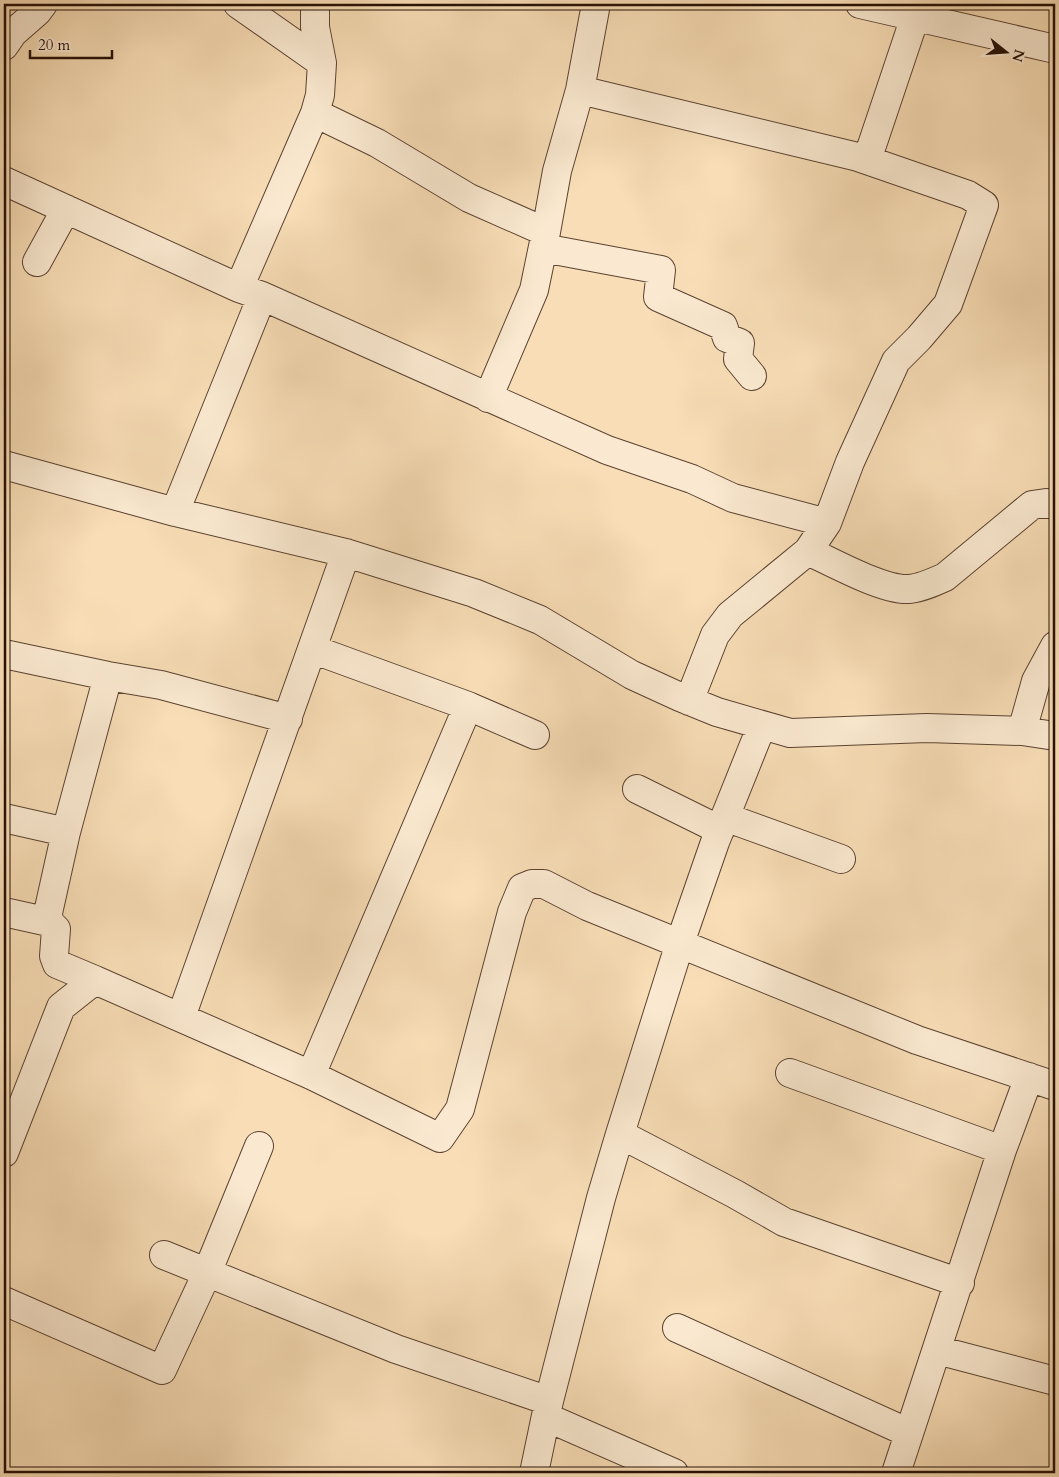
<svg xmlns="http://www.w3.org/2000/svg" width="1059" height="1477" font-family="Cardo,serif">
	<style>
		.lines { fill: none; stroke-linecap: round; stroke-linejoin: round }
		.minor-casing { stroke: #5b4331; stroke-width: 30 }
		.minor { stroke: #fae9d0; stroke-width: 28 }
	</style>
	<rect width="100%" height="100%" fill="#f8ddb6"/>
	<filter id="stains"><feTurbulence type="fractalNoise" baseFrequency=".004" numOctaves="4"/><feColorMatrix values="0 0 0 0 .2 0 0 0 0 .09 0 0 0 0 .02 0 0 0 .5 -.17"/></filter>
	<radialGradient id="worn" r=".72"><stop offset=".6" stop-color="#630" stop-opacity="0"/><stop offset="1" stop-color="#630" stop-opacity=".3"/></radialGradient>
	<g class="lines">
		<defs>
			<path id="minor" d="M238,4L322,63
				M860,4L1055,49
				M4,46L13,33L37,12L43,4
				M580,90L858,157L968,195L984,205L948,304L919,338L896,361L850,462L827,523L808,551L730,615L715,635L689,701
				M315,113L377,143L469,198L546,232
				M867,160L915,17
				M4,181L239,288L262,296L607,450L692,479L733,498L827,523
				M543,248L661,270L658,297L723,326L727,338L740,343L738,359L752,376
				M37,262L66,209
				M239,288L315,113L320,95L322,63L315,27V4
				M488,398L534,290L546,232L557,171L580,90L596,4
				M4,465L175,512L346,553L474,593L540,620L632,675L680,697L717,712L790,733L927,728L1022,731L1055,736
				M175,512L262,296
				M808,551C832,562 884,591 909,589C921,588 934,582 945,577L1032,505L1046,503L1055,505
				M312,649L468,706L535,735
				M4,654L108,676L161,685L288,719
				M1022,731L1036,681L1055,646
				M637,789L720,830
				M725,817L841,859
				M4,818L66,832
				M4,912L49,922
				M95,980L57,964L54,956L56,929L49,922L48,913L66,832L108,676
				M181,1017L346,553
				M790,1073L1002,1150
				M311,1075L468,706
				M620,1134L735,1194L784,1222L960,1283
				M4,1153L61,1007L95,980L311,1075L440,1138L460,1109L512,912L522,888L532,884H544L587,906L917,1040L1055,1086
				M164,1255L396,1349L549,1401
				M4,1301L162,1370L207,1273L259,1146
				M677,1328L909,1433
				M937,1350L1055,1381
				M546,1417L674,1473
				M534,1473L549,1401L601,1198L620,1134L680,943L715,842L762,725
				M896,1473L1002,1150L1029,1077"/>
		</defs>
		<use href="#minor" class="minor-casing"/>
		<use href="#minor" class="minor"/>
	</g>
	<rect width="1059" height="1477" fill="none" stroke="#f8ddb6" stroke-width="20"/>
	<rect x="5" y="5" width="1049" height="1467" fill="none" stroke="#271005" stroke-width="2.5"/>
	<rect x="10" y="10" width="1039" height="1457" fill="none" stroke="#271005"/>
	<g transform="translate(1006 52) rotate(107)" stroke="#fae9d0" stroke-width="4" paint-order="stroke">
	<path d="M0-4L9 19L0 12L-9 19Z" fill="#271005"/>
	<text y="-8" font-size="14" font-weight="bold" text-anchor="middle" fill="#271005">N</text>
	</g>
	<path d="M30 50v8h82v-8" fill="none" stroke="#271005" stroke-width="2.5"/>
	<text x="38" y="50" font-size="15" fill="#271005" stroke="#fae9d0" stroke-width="4" paint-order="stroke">20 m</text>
	<rect width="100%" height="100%" filter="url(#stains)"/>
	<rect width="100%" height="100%" fill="url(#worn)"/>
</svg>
